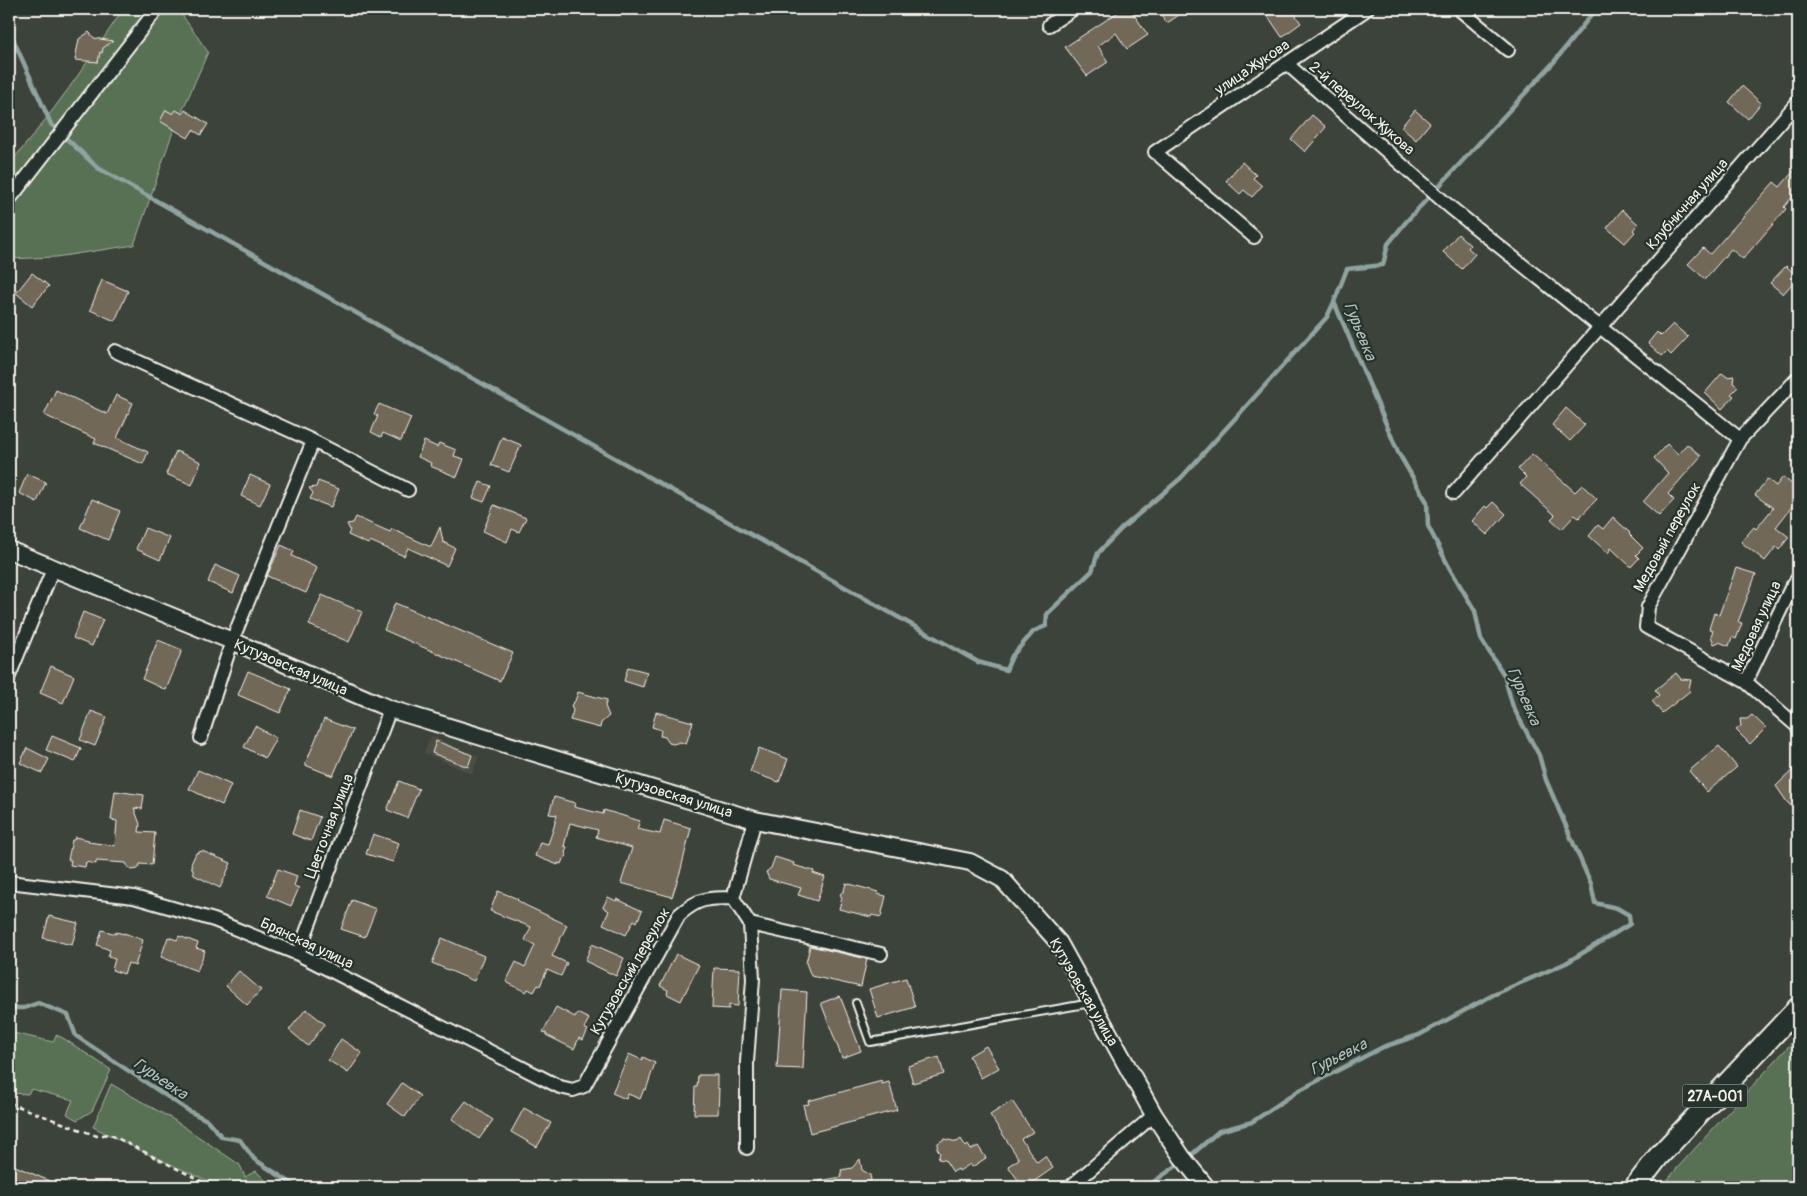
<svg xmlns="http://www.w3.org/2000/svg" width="1807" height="1196" font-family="Pangolin,sans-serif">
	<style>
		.built { fill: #4c4e43 }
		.green { fill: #597155; stroke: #a6b19e }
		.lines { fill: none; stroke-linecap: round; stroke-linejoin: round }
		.stream { stroke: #8fa3a0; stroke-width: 4.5 }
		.building { fill: #716859; stroke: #f4f1e8 }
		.service-casing { stroke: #f4f1e8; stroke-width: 10 }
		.minor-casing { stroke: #f4f1e8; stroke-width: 16 }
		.tertiary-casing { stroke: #f4f1e8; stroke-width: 20 }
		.primary-casing { stroke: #f4f1e8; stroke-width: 24 }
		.path { stroke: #f4f1e8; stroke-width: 2.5; stroke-dasharray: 5 4; stroke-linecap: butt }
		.service { stroke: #26332d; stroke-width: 6 }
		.minor { stroke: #26332d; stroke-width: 12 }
		.tertiary { stroke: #26332d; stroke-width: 16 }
		.primary { stroke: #26332d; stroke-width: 20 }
		.labels { text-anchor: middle; stroke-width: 4.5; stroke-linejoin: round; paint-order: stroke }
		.shield { fill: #26332d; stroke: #b6b8b0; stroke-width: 1 }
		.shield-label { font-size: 14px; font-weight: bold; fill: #f4f1e8 }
		.street-label { font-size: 15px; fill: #f4f1e8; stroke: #26332d }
		.water-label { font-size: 16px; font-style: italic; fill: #b0bdb8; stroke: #26332d }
	</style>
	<rect width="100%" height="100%" fill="#3c433a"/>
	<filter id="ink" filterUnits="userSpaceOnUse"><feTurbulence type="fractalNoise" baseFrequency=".02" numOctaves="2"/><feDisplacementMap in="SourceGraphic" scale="10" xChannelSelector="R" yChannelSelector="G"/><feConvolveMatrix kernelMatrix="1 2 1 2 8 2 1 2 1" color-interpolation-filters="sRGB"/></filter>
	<g filter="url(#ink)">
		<path class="built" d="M431,736L471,754L479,756L472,774L424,753Z"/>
		<path class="green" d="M123,9H183L180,12L208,52L171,137L134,245L56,257L9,259V164C51,116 88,62 123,9Z
			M9,1032L53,1042L56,1035L63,1038L111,1070L92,1111L77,1120L67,1114L73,1100L31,1089L28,1094L9,1093Z
			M1798,1036V1187H1662L1678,1167Z
			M111,1084L174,1120L240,1165L245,1177L256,1171L272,1187H222L156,1158L93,1127Z"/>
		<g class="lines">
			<path class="stream" d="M9,30L51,124L98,168L978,662L1006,670L1012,656L1034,631L1046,626L1047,614L1092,571L1098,553L1121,529L1181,478L1327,317L1334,302
				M9,1008H24L38,1003L68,1015L76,1036L189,1111L207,1120L222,1137L240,1140L254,1159L297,1187
				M1188,1158L1219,1131L1252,1122L1298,1091L1383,1047L1419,1035L1493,995L1566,963L1630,924L1629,915L1617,908L1595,903L1591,884L1546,780L1539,755L1513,707L1504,675L1481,639L1475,611L1449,567L1428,526L1427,502L1398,452L1334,302L1347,269L1383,265L1388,244L1405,223L1554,62L1596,9
				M1146,1187L1182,1162"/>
		</g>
		<path class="building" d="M1123,9H1130L1148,35L1127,49L1116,33L1098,46L1108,62L1087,76L1065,47Z
			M1157,9H1188L1167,23Z
			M1263,9H1291L1301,23L1282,37Z
			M89,32L94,38L113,41L103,48L102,53L100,52L98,62L75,60L79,39Z
			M1742,86L1761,103L1748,119L1729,102Z
			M166,110L173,114L176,110L183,114L185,110L208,124L201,135L193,130L188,138L160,121Z
			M1415,110L1430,123L1416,140L1401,127Z
			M1312,115L1326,127L1305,152L1291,139Z
			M1242,162L1256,175L1253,178L1262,186L1252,197L1244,190L1240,194L1226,181Z
			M1798,166V190L1784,207L1786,209L1743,259L1731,249L1705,279L1688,264L1703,248L1710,254L1774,182L1780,187Z
			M1622,210L1638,224L1633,230L1635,232L1625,243L1607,228Z
			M1458,234L1470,245L1468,248L1475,254L1462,269L1443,252Z
			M1786,266L1798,277L1783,294L1770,283Z
			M32,273L49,286L32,306L16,293Z
			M102,280L128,291L115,321L90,310Z
			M1673,324L1688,337L1671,355L1667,351L1662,356L1648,343L1657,332L1661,336Z
			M1722,373L1727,377L1734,376L1733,383L1738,387L1731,394L1734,396L1722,409L1705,393Z
			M56,390L107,414L116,395L133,403L117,438L148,452L143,464L94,443L96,439L44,415Z
			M379,404L411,418L401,441L383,433L381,437L371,432L378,416L374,414Z
			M1566,408L1585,425L1570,441L1552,425Z
			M502,437L521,445L509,472L491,465Z
			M424,441L437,447L439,443L456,450L454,456L464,459L457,477L430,466L431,463L418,457Z
			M1667,444L1678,454L1687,444L1701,456L1668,494L1674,500L1659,516L1643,502L1668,473L1654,458Z
			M176,451L201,462L192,485L166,474Z
			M1532,454L1575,492L1582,485L1597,499L1579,518L1575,515L1562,529L1551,519L1555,515L1520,484L1526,477L1518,469Z
			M27,474L46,482L37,502L19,493Z
			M250,475L270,484L260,505L241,496Z
			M1783,477L1798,489V499L1776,527L1789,537L1779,550L1776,547L1765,561L1741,542L1754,527L1756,529L1773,508L1755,495L1767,479L1776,486Z
			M318,481L339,489L331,507L310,499L313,493L309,488L316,487Z
			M480,482L491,486L484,502L473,498Z
			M92,499L120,511L108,540L80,528Z
			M1493,502L1506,514L1487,535L1472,521L1485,506L1487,508Z
			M494,505L526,518L519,532L512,529L507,542L483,531Z
			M356,517L390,532L392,529L431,547L440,527L443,542L455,548L447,566L408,548L404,556L370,541L368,544L348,535L350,530L347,524L353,523Z
			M1613,517L1630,533L1629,534L1643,548L1636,555L1639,558L1631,567L1611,548L1608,553L1589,536L1598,525L1603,529Z
			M145,528L170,538L160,560L136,549Z
			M281,545L294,551L292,556L317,568L306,593L267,576Z
			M215,565L240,576L233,593L208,582Z
			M1736,568L1756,574L1738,622L1742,623L1736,639L1732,637L1729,646L1719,642L1714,644L1711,636L1713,630L1709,629L1714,613L1719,615Z
			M322,595L362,612L349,642L309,625Z
			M395,603L513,653L500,681L384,630Z
			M83,612L103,620L92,646L73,638Z
			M158,640L182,650L166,690L142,679Z
			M51,666L74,676L63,703L40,693Z
			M628,667L647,672L643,687L624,681Z
			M248,671L291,689L280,713L238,695Z
			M1676,673L1681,679L1691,680L1689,688L1690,691L1662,713L1652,701L1659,695L1655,690Z
			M578,692L607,700L605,706L609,716L601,723L600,728L570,720L573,711L571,705L575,701Z
			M91,711L107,717L95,746L80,740Z
			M656,712L693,722L686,744L680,742L673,744L669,743L665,737L660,736L661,730L652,727Z
			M1752,715L1766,728L1750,744L1736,730L1741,726L1740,719H1747Z
			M324,719L353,730L333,776L305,765Z
			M255,726L276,738L265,758L244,747Z
			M52,736L81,748L75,762L46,750Z
			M436,741L472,755L468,767L432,753Z
			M1719,746L1737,767L1707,792L1689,771Z
			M27,748L49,759L42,773L20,763Z
			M759,748L788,759L779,782L750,772Z
			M1798,765V813L1787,802L1776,786Z
			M198,770L231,785L222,805L189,789Z
			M399,781L419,789L407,818L387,810Z
			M115,791L144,795L142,809L134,808L140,824L139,832L155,833L152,865L140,864L138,869L132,870L128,867L126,863L96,861V864L86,862L85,867L70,865L71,860H68L72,840H74L75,837L89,840V842L115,846L117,821L111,820Z
			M554,797L575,803L574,807L603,814L604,810L640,821L637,829L660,834L664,820L691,828L681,869L672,897L621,883L632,848L596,837L598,830L570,823L564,846L567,847L565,853L567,856L563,859L561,864L558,863V865L535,856L540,842L548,844L553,830L557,815L549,814Z
			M300,810L320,817L311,841L292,834Z
			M373,834L399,843L393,862L366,854Z
			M202,851L231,863L220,888L194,875L191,864L196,853Z
			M775,857L794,863L793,865L814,871L813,873L825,877L817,901L798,895L801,888L769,879L766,872L771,868Z
			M278,869L297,876L294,886L299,888L291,906L267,896Z
			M846,883L878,892L877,894L886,896L881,917L872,915L871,917L839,909L842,898L840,894L844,891Z
			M498,891L518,899L517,900L525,905L567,925L552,956L567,963L561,976L547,970L540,986L538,985L534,992L528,989L526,992L506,982L516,962L525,967L535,945L525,940L531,927L490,911Z
			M608,897L616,901L617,899L642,911L637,922L634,920L626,935L603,924L609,911L603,907Z
			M352,900L376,909L365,937L341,929Z
			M49,916L78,923L72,945L43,938Z
			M102,930L116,934V932L124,934V933L143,940L135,966L128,963L124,974L112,970L115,959L108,957L110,950L97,945Z
			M179,936L198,943L196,948L205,951L197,971L161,957L168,937L177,940Z
			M442,938L484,956L474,981L432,963Z
			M592,944L624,958L616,976L585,961Z
			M810,946L867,959L861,987L811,976L806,963Z
			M676,954L699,965L681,1001L667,994L668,990L660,986Z
			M714,968L740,969L738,1006L729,1005V1009L712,1008Z
			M239,971L261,990L247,1005L226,986Z
			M906,978L915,1007L878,1018L869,989Z
			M782,990L807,992L803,1069L777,1068Z
			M840,996L861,1051L842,1058L821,1003Z
			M556,1007L575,1017L577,1013L589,1019L584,1028L588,1030L583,1040L579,1038L574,1049L546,1035V1033L543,1032Z
			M306,1009L325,1024L308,1046L289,1030Z
			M341,1039L362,1053L348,1073L328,1060Z
			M986,1046L999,1068L981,1078L969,1056Z
			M629,1054L642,1060L643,1057L655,1063L646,1090L644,1089L640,1099L628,1094L626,1099L612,1093Z
			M939,1057L944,1074L913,1083L908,1066Z
			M698,1075H717V1088H719L718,1114H694L695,1087H697Z
			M882,1081V1084L889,1082L897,1110L810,1133L803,1105L809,1104L808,1101Z
			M402,1083L420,1096L405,1117L387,1104Z
			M466,1101L493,1120L479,1139L452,1119Z
			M1012,1101L1033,1132L1021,1139L1037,1162L1045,1156L1053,1168L1026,1187H1023L1008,1166L1019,1159L990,1115Z
			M524,1108L551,1123L537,1147L511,1132Z
			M944,1139L957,1142L961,1139L966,1147L968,1145L971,1150L978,1146L986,1158L972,1167L970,1164L959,1171L958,1169L953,1172L945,1160L938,1159L940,1153L937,1148L938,1143Z
			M860,1159L862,1170L870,1175L871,1180L866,1187H820L819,1181L842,1177L841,1170L852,1168Z
			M15,1166L63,1187H9V1180Z"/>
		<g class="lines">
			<defs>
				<path id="service" d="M856,1003L870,1042L1091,1003"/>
				<path id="minor" d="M1459,9L1508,50
					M1049,25L1073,9
					M1286,63L1450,207L1740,439
					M9,200L157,9
					M1254,237L1155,152L1367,9
					M115,351L313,441L408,490
					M1798,378L1740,439L1648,607L1646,627L1746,682L1798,727
					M1454,493L1798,102
					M9,676L53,569
					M1746,682L1791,588L1798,578
					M201,738L232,641L313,441
					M9,882L134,897L214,920L298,954L560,1087L573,1090L584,1086L679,915C698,898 708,898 733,898L750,924L753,979L747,1062V1148
					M733,898L755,820
					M750,924L881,954
					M298,954L390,709
					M1070,1187L1154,1115"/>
				<path id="tertiary" d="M9,550L232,641L390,709L755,820L970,862L1002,879L1059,943L1154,1115L1182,1157L1206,1187"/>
				<path id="primary" d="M1635,1187L1658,1157L1798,1008"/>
			</defs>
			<use href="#service" class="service-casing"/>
			<use href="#minor" class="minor-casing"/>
			<use href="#tertiary" class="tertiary-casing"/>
			<use href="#primary" class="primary-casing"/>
			<path class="path" d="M9,1103L97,1136L109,1134L213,1187"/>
			<use href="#service" class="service"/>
			<use href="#minor" class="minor"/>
			<use href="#tertiary" class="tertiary"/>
			<use href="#primary" class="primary"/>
		</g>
	</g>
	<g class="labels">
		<rect class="shield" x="1682.5" y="1084.5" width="65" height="23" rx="4"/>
		<g class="shield-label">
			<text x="1715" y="1101">27А-001</text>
		</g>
		<g class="street-label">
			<text transform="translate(1252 67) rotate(-34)" y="5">улица Жукова</text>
			<text transform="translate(1362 108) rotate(41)" y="5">2-й переулок Жукова</text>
			<text transform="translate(1687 204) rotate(-49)" y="5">Клубничная улица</text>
			<text transform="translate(1667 537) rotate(-61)" y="5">Медовый переулок</text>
			<text transform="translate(1756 626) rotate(-65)" y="5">Медовая улица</text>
			<text transform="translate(291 667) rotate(23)" y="5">Кутузовская улица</text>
			<text transform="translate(674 795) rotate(17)" y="5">Кутузовская улица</text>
			<text transform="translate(329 826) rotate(-69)" y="5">Цветочная улица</text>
			<text transform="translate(307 943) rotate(25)" y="5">Брянская улица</text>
			<text transform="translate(630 971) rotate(-60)" y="5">Кутузовский переулок</text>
			<text transform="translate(1084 992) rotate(60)" y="5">Кутузовская улица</text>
		</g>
		<g class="water-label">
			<text transform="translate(1361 331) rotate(68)" y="6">Гурьевка</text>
			<text transform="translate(1525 696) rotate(67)" y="6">Гурьевка</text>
			<text transform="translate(1338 1056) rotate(-27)" y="6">Гурьевка</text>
			<text transform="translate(161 1078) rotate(34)" y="6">Гурьевка</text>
		</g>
	</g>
	<rect width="1807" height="1196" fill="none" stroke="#26332d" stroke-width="30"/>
	<rect x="15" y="15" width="1777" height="1166" fill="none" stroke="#f4f1e8" stroke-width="2" filter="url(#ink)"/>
</svg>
